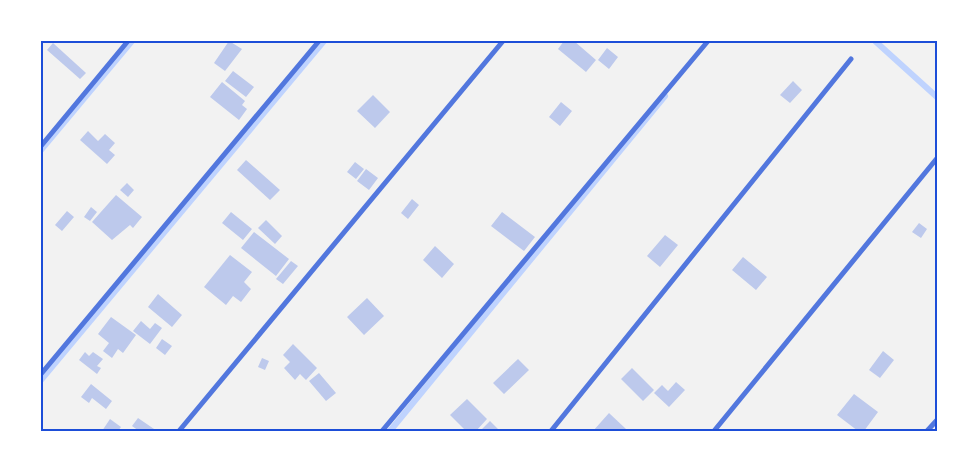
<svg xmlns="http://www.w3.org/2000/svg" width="979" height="472" font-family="Lora,serif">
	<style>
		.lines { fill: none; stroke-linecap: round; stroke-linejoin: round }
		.stream { stroke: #bfd3fe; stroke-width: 6 }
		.building { fill: #bdc9ec }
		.minor { stroke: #5277de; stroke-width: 5 }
		.neatline { fill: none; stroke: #1d4ed8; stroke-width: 2 }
	</style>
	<rect width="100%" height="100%" fill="#f2f2f2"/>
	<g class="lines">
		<path class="stream" d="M875,41L938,98
			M41,150L132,41
			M41,380L324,41
			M390,431L665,96"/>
	</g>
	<path class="building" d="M229,41L242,49L225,71L214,63Z
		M564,41H574L596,60L586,72L558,49Z
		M53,43L86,73L80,79L47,50Z
		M607,48L618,57L609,69L598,60Z
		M233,71L254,87L246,97L225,81Z
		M793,81L802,90L790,103L780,95Z
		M222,82L245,101L242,105L247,109L239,120L210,97Z
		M373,95L390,112L375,128L357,111Z
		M561,102L572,111L560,126L549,117Z
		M88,131L98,141L105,134L115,143L109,150L115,155L107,164L80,140Z
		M246,160L280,190L270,200L237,170Z
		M355,162L364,169L356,179L347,172Z
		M366,169L378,178L369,190L357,181Z
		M127,183L134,190L128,197L120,190Z
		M116,195L142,217L133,228L130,225L112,240L92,222Z
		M412,199L419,205L408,219L401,213Z
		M91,207L97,212L90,221L84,217Z
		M67,211L74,217L62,231L55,225Z
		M231,212L252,229L243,240L222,223Z
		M502,212L535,237L524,251L491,226Z
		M266,220L282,236L275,244L258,228Z
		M919,223L927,229L921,238L912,232Z
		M254,232L289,259L276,276L241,248Z
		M665,235L678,245L660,267L647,256Z
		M435,246L454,264L442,278L423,260Z
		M230,255L252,272L244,282L251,289L241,302L233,296L226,305L204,287Z
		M743,257L767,277L756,290L732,270Z
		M291,261L298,266L283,284L276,279Z
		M158,294L182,315L172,327L148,307Z
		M367,298L384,316L364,335L347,317Z
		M111,317L136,335L123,353L118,349L112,358L103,351L109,343L98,334Z
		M141,321L150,329L155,323L162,328L150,344L133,331Z
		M162,339L172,346L165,355L156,348Z
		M293,344L317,368L306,380L300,374L295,380L284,368L290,362L283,355Z
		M883,351L894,360L880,378L869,370Z
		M85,352L89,356L93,352L103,359L97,366L101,368L97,374L79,360Z
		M262,358L269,361L265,370L258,367Z
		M518,359L529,370L504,394L493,383Z
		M632,368L654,390L643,401L621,379Z
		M319,373L336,393L326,401L309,381Z
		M676,382L685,390L669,407L654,393L662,385L668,391Z
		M91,384L112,401L106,409L92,398L89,403L81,397Z
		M854,394L878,412L864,431H858L837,415Z
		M467,399L487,419L476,431H466L450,415Z
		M609,413L626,429L593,431Z
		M138,418L157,431H139L132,426Z
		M110,419L121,427L118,431H102Z
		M490,421L500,431H480Z"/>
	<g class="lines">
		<path class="minor" d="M41,146L128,41
			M41,374L319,41
			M179,431L503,41
			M382,431L708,41
			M551,431L851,59
			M714,431L938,157
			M927,431L938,419"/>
	</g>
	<rect width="979" height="472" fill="none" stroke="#ffffff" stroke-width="85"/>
	<rect x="42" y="42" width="894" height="388" class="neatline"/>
</svg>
